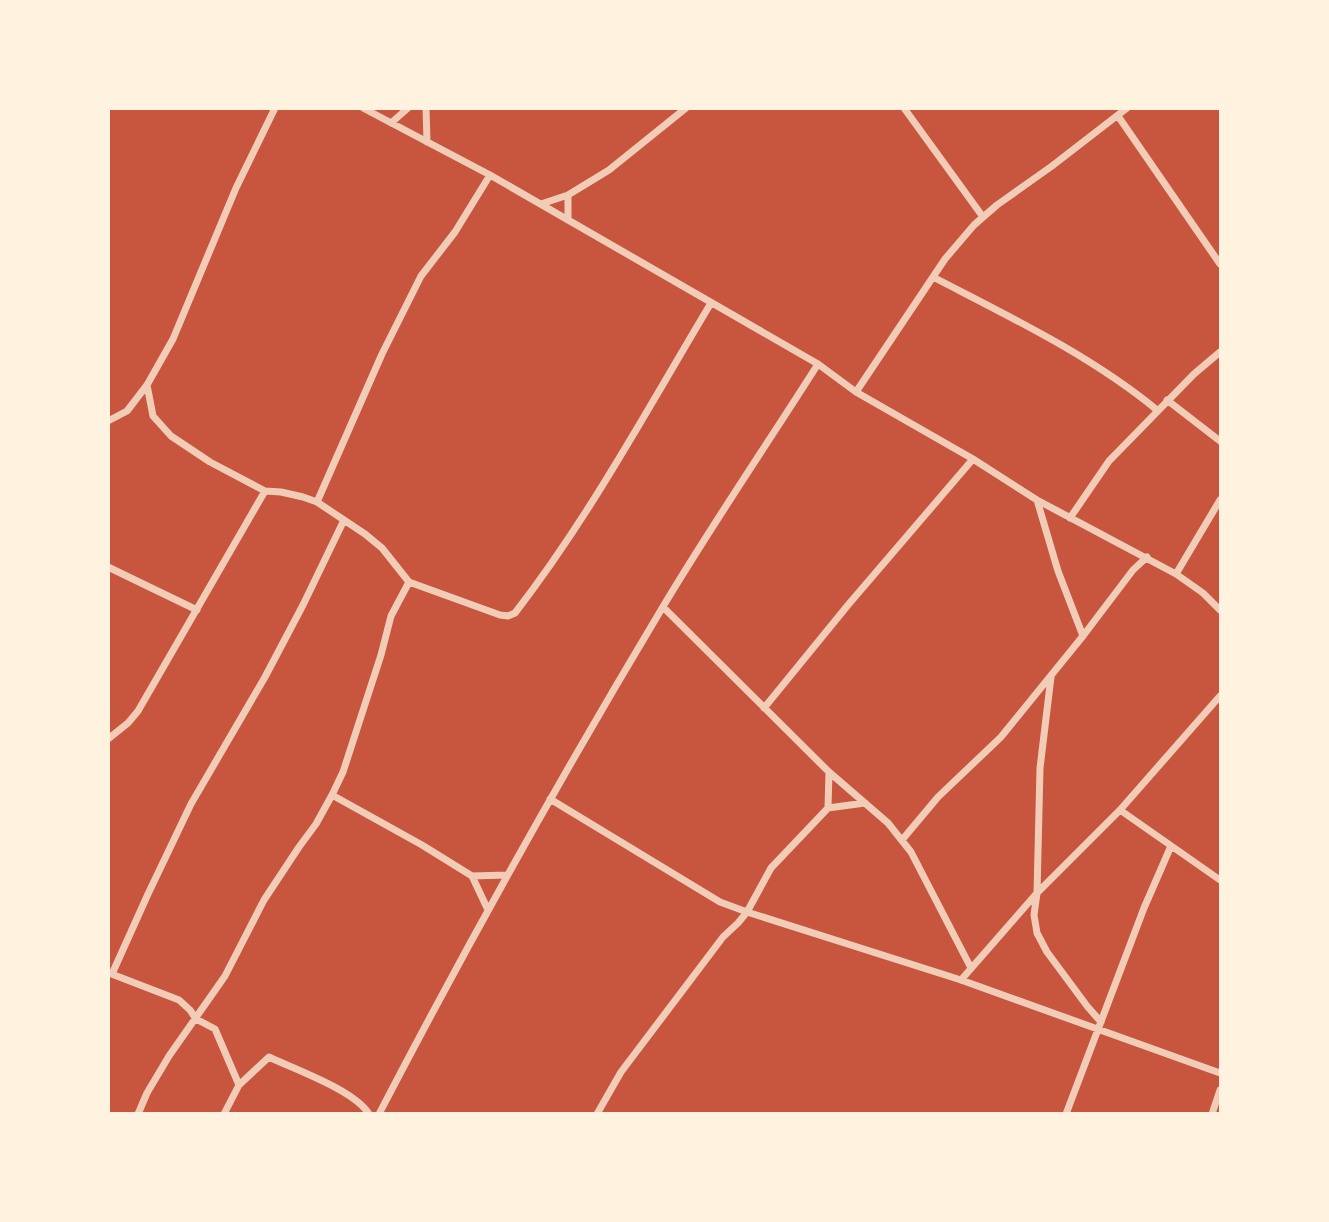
<svg xmlns="http://www.w3.org/2000/svg" width="1329" height="1222" font-family="Overpass,sans-serif">
	<style>
		.lines { fill: none; stroke-linecap: round; stroke-linejoin: round }
		.minor { stroke: #f1ccb7; stroke-width: 7 }
	</style>
	<rect width="100%" height="100%" fill="#c8553d"/>
	<g class="lines">
		<path class="minor" d="M363,108L490,175L818,364L856,392L973,459L1037,500L1176,574L1203,593L1220,610
			M426,108L427,142
			M904,108L983,217
			M1118,116L1220,264
			M391,123L408,108
			M541,204L568,195L609,170L686,108
			M568,220V195
			M933,277C1010,317 1090,355 1157,410
			M147,385L153,416L171,436L210,462L265,491L281,492L303,497L317,502L382,354L421,276L455,232L490,175
			M856,392L945,259L974,225L997,205L1052,166L1127,108
			M1167,400L1220,441
			M108,421L127,411L147,385L173,339L236,188L275,108
			M1037,500L1058,571L1083,636
			M317,502L365,534L382,548L409,582L500,615L508,616L515,613C590,516 648,408 711,303
			M1070,518L1109,461L1194,374L1220,352
			M108,567L197,610
			M1176,574L1220,500
			M663,607L829,772L888,823L911,852L971,968
			M1051,677L1040,768L1037,893L1034,915L1037,933L1047,952L1087,1006L1101,1022
			M764,708L848,605L973,459
			M108,739L128,723L138,711L265,491
			M332,795L422,845L472,876L488,910
			M550,799L720,902L747,912L961,980L1220,1073
			M828,808L829,772
			M1120,810L1220,880
			M902,840L938,797L1001,737L1083,636L1133,570L1147,557
			M472,876L507,875
			M109,973L179,1000L190,1010L196,1019L215,1029L239,1085L269,1057C296,1070 354,1090 369,1114
			M112,974L148,894L191,804L265,677L303,605L344,520
			M961,980L1037,893L1120,810L1220,696
			M138,1114L147,1093L169,1056L225,976L264,900L299,847L316,824L332,795L343,772L381,655L391,616L409,582
			M224,1114L239,1085
			M379,1114C468,943 562,775 661,610C711,526 766,446 818,364
			M597,1114L621,1072L723,937L738,923L747,912L771,868L828,808L865,803
			M1066,1114L1144,908L1171,846
			M1212,1114L1220,1090"/>
	</g>
	<rect width="1329" height="1222" fill="none" stroke="#fff3e0" stroke-width="220"/>
</svg>
